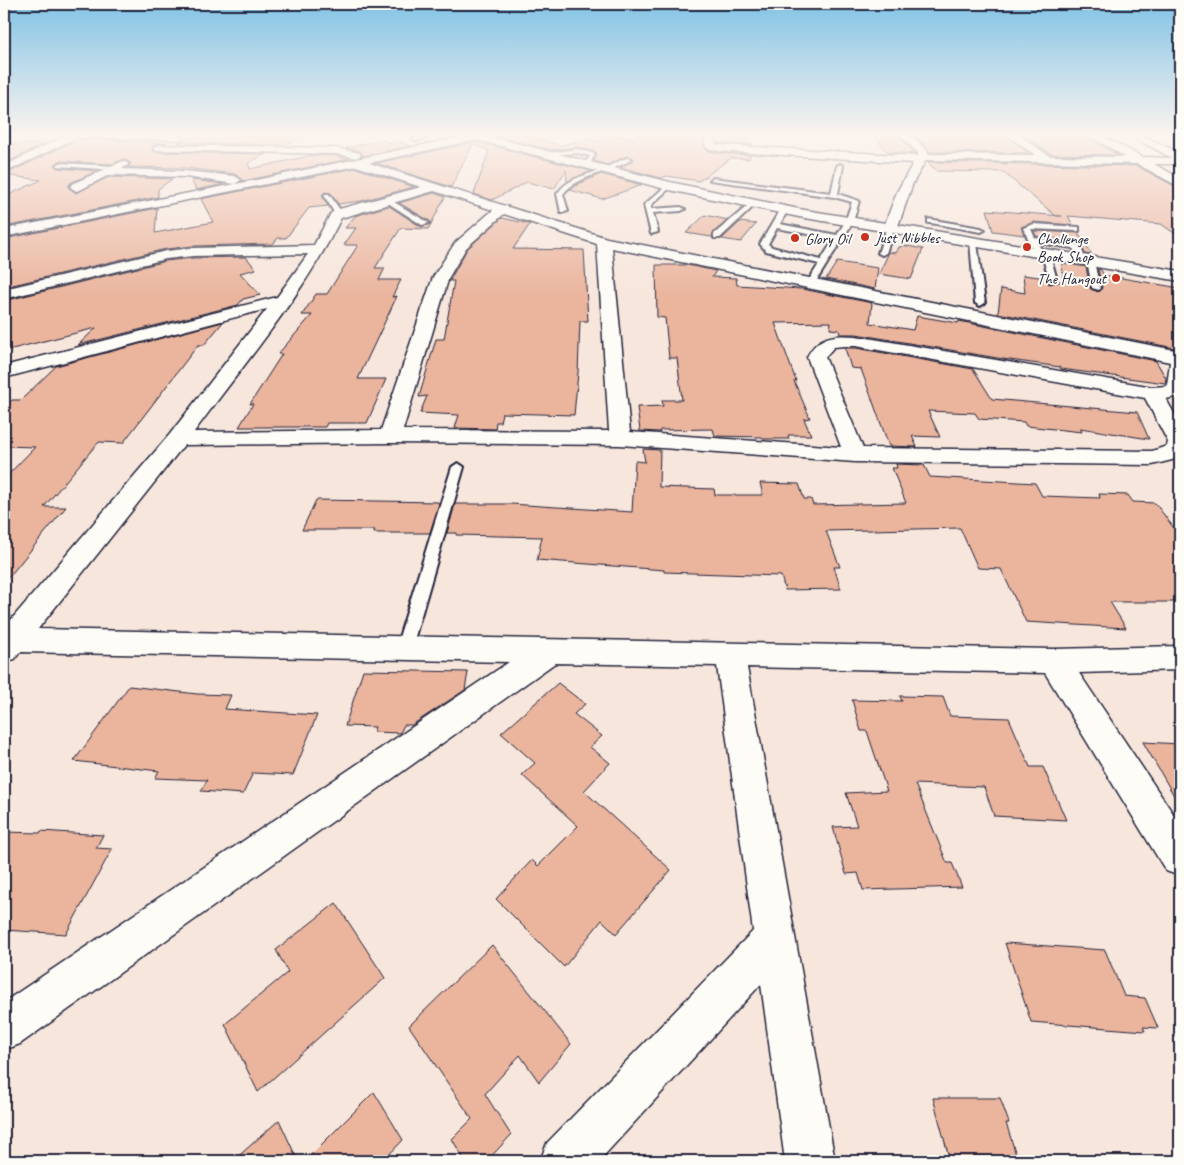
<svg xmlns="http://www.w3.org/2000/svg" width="1184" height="1165" font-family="Caveat,sans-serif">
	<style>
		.building { fill: #eab49d; stroke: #22223b }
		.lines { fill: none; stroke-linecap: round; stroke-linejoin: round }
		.lane-casing { stroke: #22223b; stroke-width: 4 }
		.street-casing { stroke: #22223b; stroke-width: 3 }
		.secondary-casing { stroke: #22223b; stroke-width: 3 }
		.lane { fill: #fdfcf7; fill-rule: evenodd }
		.street { fill: #fdfcf7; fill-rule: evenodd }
		.secondary { fill: #fdfcf7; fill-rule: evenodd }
		.poi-dot { fill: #c8321e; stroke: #fdfcf7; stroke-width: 2 }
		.labels { text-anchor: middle; stroke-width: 4; stroke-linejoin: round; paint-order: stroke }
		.far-poi-label { font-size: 16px; fill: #22223b; stroke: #fdfcf7; text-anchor: start }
	</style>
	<rect width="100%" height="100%" fill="#f7e6dc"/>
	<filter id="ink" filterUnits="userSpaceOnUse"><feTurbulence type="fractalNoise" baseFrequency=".02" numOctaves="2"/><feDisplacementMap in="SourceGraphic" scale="10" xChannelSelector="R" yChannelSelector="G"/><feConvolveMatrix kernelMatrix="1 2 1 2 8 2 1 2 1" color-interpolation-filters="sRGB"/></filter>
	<g filter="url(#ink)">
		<path class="building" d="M201,134H308L285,145L178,143Z
			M509,134H523L561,146L588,138L587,139L597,142L610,135L634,138L640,134H702L706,150L718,153L750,155L749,159L731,158L699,181L667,176L661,178L620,167L633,161L632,157L626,156L608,165L594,161L597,155L596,152L578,147L552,150L497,137Z
			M716,134H740L753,145L718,143Z
			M873,134H897L916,154L887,152Z
			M913,134H1003L1029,153L929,152L928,149Z
			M1021,134L1082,135L1118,155L1051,154Z
			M85,139L167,143H158L152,146L154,152L266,154L248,163L250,169L313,155L336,156L349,159L243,181L235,174L185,168L128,167L131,163L124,159L112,164L59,161L55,165L57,168L97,171L70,183L68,187L76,193L109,177L172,179L158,189V197L4,227V197L41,180L4,175L68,144Z
			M383,140L390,143L397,141L411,146L363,156L360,151L346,148Z
			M477,142L591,171L567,182L566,170L554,189L527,182L492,200L474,194L489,151L473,144L451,187L376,163Z
			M4,144H44L4,164Z
			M927,162L1137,166L1180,189V237L1161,224L1068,216L1073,225L1034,222L1021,227L1024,235L993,231L987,210L1062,216H1056L1003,172L937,171Z
			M356,168L414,187L361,201L338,204L331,193L325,192L322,196L328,206L309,208L286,238H278L273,244L193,246L166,249L4,287V239L157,208L155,233L213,222L201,199Z
			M601,174L642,185L602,199L570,190L579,184Z
			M191,180L224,184L196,190Z
			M434,193L445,197L431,224L430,221L399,203Z
			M389,206L421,227L431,224L428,229L401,228L375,268H385L379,280H401L392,297L397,296L358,379H386L367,423H327L325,427H239L253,404H250L282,354H278L312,315H302L316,294H327L358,245H344L356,228H345L355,216Z
			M705,215L728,220L713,233L712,237L686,233Z
			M502,218L530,224L513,249L584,250L588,321H580L578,373L574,415L502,413L500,422H496L495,429L455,428L459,415L420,413L427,396L419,397L436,339H444L454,281H450L451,278L467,249Z
			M740,222L756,224L741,242L722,239Z
			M1034,231L1078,233L1092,255L1085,254L1080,243L1036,236Z
			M902,245L923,249L911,279L879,274L889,252L896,253L899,247H901Z
			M246,257L256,269L240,273L260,295L243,299L238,305L78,345L96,328L4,351V301L166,261L193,258Z
			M837,262L878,268L875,289L826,279Z
			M1062,263L1086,267L1090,288L1098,292L1102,288L1098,269L1101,270L1104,275L1180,288V349L998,313L1001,289L1025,293L1023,275L1047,278L1049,284L1063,281Z
			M656,265H687L716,271L712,277L736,278L737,285L802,289L872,303L870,323L913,330L917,316L958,323L959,321L1156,361L1166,378L1165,383L1061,369L1060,367L1003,359L856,334H840L839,330L830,329L831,322L775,323L796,381H794L810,418L804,419L811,435H788L789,439H763L762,437L715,436L713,429L660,430V432L640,431L637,407L663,406L662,400H682L677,358H669L665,318L657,317Z
			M223,322L204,345H198L123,443L99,442L90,452L44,507H66L4,583V479L35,447L4,446V408L12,400H21L56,366Z
			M845,348H856L973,369L992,399L1137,412L1149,439L1080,428L1082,432L1026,426L1024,422L979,419L975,413L928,411L940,437L912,436L917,447L889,446L861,369L851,368Z
			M643,449L660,450L659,487L714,489L715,495H763L760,483L799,484L804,499H811L813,505L906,503L892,468H897L896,464L924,465L930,477L1035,483L1042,496L1100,498L1099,494L1128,495L1133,502L1155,503L1180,536V602H1110L1126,628L1026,622L1001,569L978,568L960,528L826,531L840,567H834L841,589L785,590L781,576L664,572V570L537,560L542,537L456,535L457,533H447L455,504H511L632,512L635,461L645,462Z
			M316,500L438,502L439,504L430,533H374L375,530H302Z
			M363,670L468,672L465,690L412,725H404L400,733L373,732L375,727L345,726Z
			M558,683L585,704L574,714L602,736L590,747L610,763L584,791L671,870L616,934L602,920L564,967L496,899L532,860L538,866L578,826L522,775L535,763L501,733Z
			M129,686L197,694L231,695L225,709L317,715L293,775L253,773L243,794L201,791L207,780L155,778L159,771L74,761Z
			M900,696L943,697L950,716L1009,718L1030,767H1043L1066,820L994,816L984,787L915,784L947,863H952L962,887L863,890L858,873L846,874L833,827L857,826L846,793L887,791L867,731H861L852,700L902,701Z
			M1143,742L1180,744V806Z
			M41,831L103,835L96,848L112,849L66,934L4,930V832L40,833Z
			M336,903L385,978L258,1092L225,1024L288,972L276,950Z
			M1005,943L1105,950L1124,996L1145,998L1158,1028L1143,1027L1145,1031L1031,1022Z
			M492,945L571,1044L539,1082L520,1055L485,1094L511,1135L487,1161H465L452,1139L472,1119L409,1026Z
			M374,1092L403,1140L383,1161H305Z
			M933,1098H1000L1009,1123H1006L1018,1161H950Z
			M279,1120L298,1161H233Z"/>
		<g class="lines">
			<defs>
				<path id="lane" d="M429,134H438L416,141L413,139Z
					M577,149L595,154L589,166L584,165L590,156L577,153L551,155L548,153Z
					M627,158L632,159C611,173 579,174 563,194L568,211L561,213L557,194C568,178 584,176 601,170C610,166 618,161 627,158Z
					M59,163L116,166L119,168L116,170L57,166Z
					M840,164L843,166L838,194L859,201L853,222L815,283L811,286L807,283L819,264L766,251L760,244L780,210L784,208L788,210L780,224L837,235L845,222L852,202L834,197L710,180L713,178L831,193L837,166ZM777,228L834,239L821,260L772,247L768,244Z
					M667,185L672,186L651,205V209L681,207L685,209L681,211L653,213L658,232L651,234L644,205Z
					M325,194H329L343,214L342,216H336L324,195Z
					M385,199H389L429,223L422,225L385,201Z
					M751,203L756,204L720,238H714V234Z
					M928,219L981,228L985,230L981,232L931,223H928Z
					M1034,224L1079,227V231H1076L1031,229L1035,238L1080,245L1086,261L1085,263H1079L1073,248L1038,243L1043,254L1046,253L1050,255L1057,280L1050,282L1042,255L1039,256L1035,254L1023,228Z
					M887,227L894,229L886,253L882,255L878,253Z
					M970,241L977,243L985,303L980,306L975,303Z
					M1087,260L1094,262L1100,288L1099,290L1092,288Z
					M458,463L464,467L412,647L410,652L404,654L398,652L396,647L452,467Z"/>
				<path id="street" d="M62,134H179L184,137L179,140L78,137L4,173V166L64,136Z
					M475,134L489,135L484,138L369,163L607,238L1180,351V396L1166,399L1180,424V458L1152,465L855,462L620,445L390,443L184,445L38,629L1054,649L1180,646V670L1079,673L1180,824V876L1166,871L1045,673L747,667L835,1161H785L761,984L599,1161H540L547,1143L753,931L717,666L555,663L20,1044L4,1050V1002L509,662L20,652L15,659L4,662V628L170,434L267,309L4,378V366L277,297L308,254L193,256L166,259L4,299V289L166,251L193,248L314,245L331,213L339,209L421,187L356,166L4,237V229L261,179ZM434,191L493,210L455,243L433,277L381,430L194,432C244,364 304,294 341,218ZM504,214L597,244L609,431L403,430L449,277L466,248ZM612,248L1170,362L1167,386L1153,387L856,336C834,334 817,336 807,357L841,447L630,432ZM844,346H856L1145,398L1168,442L1167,446L1152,451L863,448L825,357L834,347Z
					M704,134H714L715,144L718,145L918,156V153L899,134H910L927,150L928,154L1035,155L1005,134H1017L1050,156L1125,157L1087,134H1099L1142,157L1172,158L1127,134H1140L1180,153V164H1154L1180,178V187L1137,164L926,160L913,183L897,229L890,233L883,229L897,192L913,163L718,151L706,148Z
					M158,145L336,148L360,153L361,155L356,158L336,154L154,150L153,148Z
					M123,161L129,164L122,169L185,171L235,176L241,180L235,184L185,177L109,175L80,190L76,191L70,187L72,184Z"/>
				<path id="secondary" d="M462,134H479L670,182L799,209L1180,271V281L799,217L669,190L463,136Z"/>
			</defs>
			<use href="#lane" class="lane-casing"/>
			<use href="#street" class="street-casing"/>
			<use href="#secondary" class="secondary-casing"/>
			<use href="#lane" class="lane"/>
			<use href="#street" class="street"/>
			<use href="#secondary" class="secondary"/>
		</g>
	</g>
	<linearGradient id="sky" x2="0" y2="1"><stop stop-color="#81c3e6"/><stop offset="0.45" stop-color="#fbf4ef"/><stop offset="1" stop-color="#fbf4ef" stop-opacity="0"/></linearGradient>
	<rect width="1184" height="297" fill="url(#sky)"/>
	<g class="poi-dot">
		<circle cx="865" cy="237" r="5"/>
		<circle cx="795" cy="238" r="5"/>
		<circle cx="1027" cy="247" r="5"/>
		<circle cx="1116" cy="278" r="5"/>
	</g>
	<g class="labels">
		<g class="far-poi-label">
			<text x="875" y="243">Just Nibbles</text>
			<text x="805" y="244">Glory Oil</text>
			<text x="1037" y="244">Challenge<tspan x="1037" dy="18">Book Shop</tspan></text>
			<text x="1106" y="284" text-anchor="end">The Hangout</text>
		</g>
	</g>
	<rect width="1184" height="1165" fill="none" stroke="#fdfcf7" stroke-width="20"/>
	<rect x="10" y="10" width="1164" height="1145" fill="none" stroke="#22223b" stroke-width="2" filter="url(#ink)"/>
</svg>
